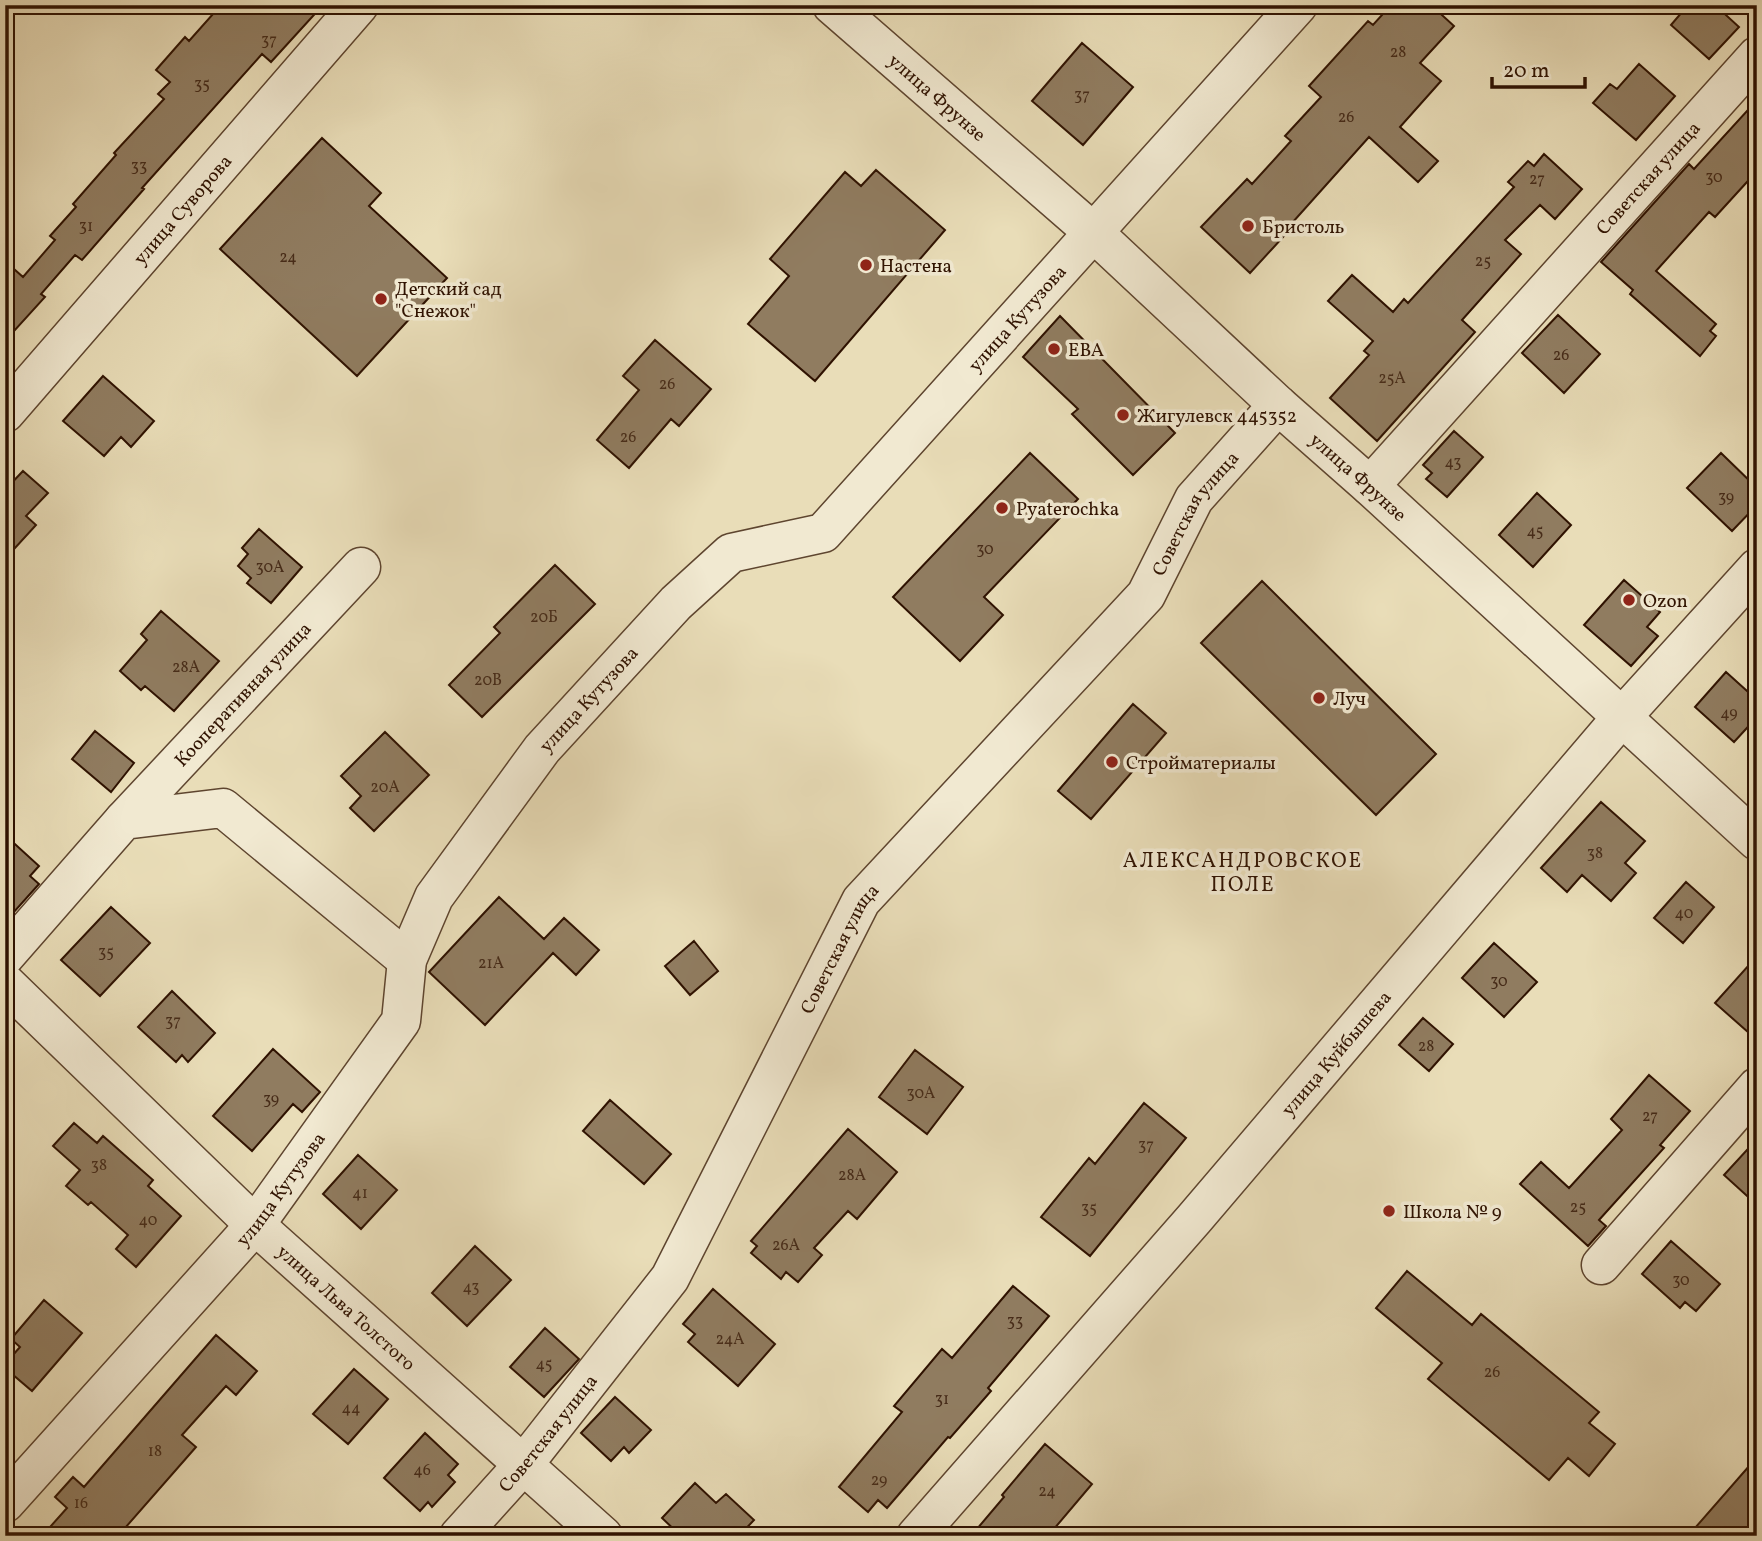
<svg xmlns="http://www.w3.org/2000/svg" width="1762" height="1541" font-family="Vollkorn,serif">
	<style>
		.building { fill: #907c60; stroke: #2f1201; stroke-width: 2 }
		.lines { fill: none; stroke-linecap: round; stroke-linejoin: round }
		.minor-casing { stroke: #5e452f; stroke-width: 41 }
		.minor { stroke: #f1e9d1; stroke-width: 38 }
		.poi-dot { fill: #8f2418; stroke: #f1e9d1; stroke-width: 2.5 }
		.labels { text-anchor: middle; stroke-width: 7; stroke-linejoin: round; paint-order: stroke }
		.number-label { font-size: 16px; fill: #472c19 }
		.street-label { font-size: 19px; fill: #2f1201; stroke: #f1e9d1 }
		.poi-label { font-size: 19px; fill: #2f1201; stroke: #f1e9d1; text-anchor: start }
		.neighbourhood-label { font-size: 21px; letter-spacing: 2px; fill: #2f1201; stroke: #f1e9d1 }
	</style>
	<rect width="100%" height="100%" fill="#e9ddb8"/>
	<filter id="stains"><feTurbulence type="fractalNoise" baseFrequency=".00286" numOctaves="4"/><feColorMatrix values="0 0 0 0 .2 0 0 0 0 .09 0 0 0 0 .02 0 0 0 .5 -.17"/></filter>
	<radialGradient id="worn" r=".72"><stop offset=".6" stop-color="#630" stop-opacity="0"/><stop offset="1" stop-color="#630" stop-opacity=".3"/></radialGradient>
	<path class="building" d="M221,5H323L271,62L262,54L142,188L144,189L82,260L75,255L41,294L45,297L5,341V261L23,277L55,240L50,236L76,207L73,204L116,155L114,153L164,99L158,94L170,82L156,70L185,37L189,41Z
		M1391,5H1431L1454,26L1420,63L1441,81L1400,127L1438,161L1418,182L1369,137L1292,223L1294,225L1250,273L1201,227L1247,179L1252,184L1291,141L1285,136L1321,97L1309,86L1368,21L1373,25Z
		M1688,5H1715L1739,27L1709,59L1671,25Z
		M1082,43L1133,87L1083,145L1032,101Z
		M1639,64L1675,96L1636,140L1593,103L1610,84L1617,89Z
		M1757,100V171L1715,217L1709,212L1656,271L1716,324L1710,331L1716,336L1700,356L1630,294L1633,290L1601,262L1689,164L1694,169Z
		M322,138L381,193L369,206L447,278L357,376L220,249Z
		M1544,154L1582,189L1555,219L1540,205L1505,240L1521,254L1462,320L1475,332L1377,441L1330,398L1369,355L1364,351L1373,341L1328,301L1352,275L1393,312L1404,299L1408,303L1514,187L1508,182L1528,161L1534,166Z
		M876,170L945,230L815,381L748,324L789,276L770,259L845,172L861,186Z
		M1558,315L1600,354L1564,393L1522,353Z
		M1060,316L1175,433L1133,475L1072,414L1078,409L1023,357Z
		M655,340L711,389L679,426L671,419L629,468L597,440L639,390L623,376Z
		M103,376L154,421L131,447L121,437L104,456L63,421Z
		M1454,431L1483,457L1447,497L1426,479L1432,473L1423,465Z
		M1030,453L1078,499L984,597L1003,615L960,661L893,597Z
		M1721,453L1757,488V505L1732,531L1687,488Z
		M23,471L48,493L26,516L36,525L5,559V490Z
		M1537,493L1571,525L1533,567L1499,535Z
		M259,529L302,567L271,603L247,583L251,578L238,566L248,554L242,548Z
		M555,565L595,604L482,717L449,685L500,633L494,627Z
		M1624,580L1660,612L1647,627L1658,636L1631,666L1584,625Z
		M1262,581L1436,754L1376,815L1201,643Z
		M161,611L219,661L174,711L145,686L141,690L120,671L147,640L141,634Z
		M1726,672L1757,700V717L1734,742L1695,707Z
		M1133,704L1166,733L1091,819L1058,791Z
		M95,731L134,763L111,792L72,759Z
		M385,732L429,775L374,831L350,808L361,796L341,776Z
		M1601,802L1645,841L1625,863L1636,873L1611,901L1582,875L1567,892L1541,868Z
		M5,835L39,866L30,876L39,884L5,922Z
		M1686,882L1714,907L1683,943L1654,918Z
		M499,897L544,939L564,918L599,950L576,975L553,953L485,1025L429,972Z
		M111,907L150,943L100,996L61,960Z
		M694,941L718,971L690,995L665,966Z
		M1494,943L1537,982L1504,1017L1462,978Z
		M1757,956V1040L1715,1003Z
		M172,991L215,1033L188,1062L182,1055L176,1062L138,1027Z
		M1423,1018L1453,1044L1429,1071L1399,1045Z
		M273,1049L320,1092L302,1112L293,1104L252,1151L213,1116Z
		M915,1050L963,1087L927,1134L879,1097Z
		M1649,1075L1690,1111L1660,1145L1664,1148L1599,1220L1606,1226L1588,1246L1520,1184L1541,1162L1569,1188L1622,1130L1611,1119Z
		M610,1100L671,1154L644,1184L583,1131Z
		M1144,1103L1186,1138L1090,1256L1041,1217L1089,1158L1095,1164Z
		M74,1123L97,1143L103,1136L153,1180L148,1186L181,1216L136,1267L116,1249L128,1235L91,1202L88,1205L66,1186L80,1170L53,1146Z
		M848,1129L897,1172L857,1219L848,1211L814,1248L822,1255L798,1282L786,1272L781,1279L751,1253L757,1246L751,1241Z
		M1757,1139V1205L1724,1175Z
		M358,1155L397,1190L361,1229L323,1194Z
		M1671,1241L1720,1284L1696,1311L1685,1302L1680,1308L1642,1274Z
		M475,1246L511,1280L467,1326L432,1293Z
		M1407,1271L1472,1325L1481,1314L1599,1412L1589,1423L1615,1444L1589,1476L1568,1458L1549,1480L1428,1379L1442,1363L1376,1308Z
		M1013,1286L1049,1316L988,1388L991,1391L950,1438L948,1437L887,1508L878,1500L868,1512L839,1487L902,1412L894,1406L942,1349L952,1358Z
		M713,1289L775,1344L738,1386L688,1342L695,1334L683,1324Z
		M44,1300L82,1333L32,1391L5,1368V1364L20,1347L11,1339Z
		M545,1328L579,1359L544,1397L510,1367Z
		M216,1335L257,1371L236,1395L226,1386L182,1435L196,1447L118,1536H42L67,1508L55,1497L73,1477L84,1487Z
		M354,1369L388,1399L348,1444L313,1414Z
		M615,1397L651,1430L629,1453L624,1447L611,1461L581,1433Z
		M425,1433L458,1464L448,1475L455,1482L432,1507L428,1502L420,1511L384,1478Z
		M1045,1444L1092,1484L1048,1536H971L1004,1497L1002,1495Z
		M1757,1457V1536H1688Z
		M695,1483L716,1503L726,1494L754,1520L739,1536H681L662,1518Z"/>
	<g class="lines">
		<defs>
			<g id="minor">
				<path id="s1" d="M832,5L1094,233L1278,405L1370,486L1757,841"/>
				<path id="s2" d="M5,413L359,5"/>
				<path id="s3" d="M1370,486L1757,56"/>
				<path id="s4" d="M124,820L361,567"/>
				<path d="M5,956L124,820L223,808L407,960"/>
				<path id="s5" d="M5,983L255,1225L603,1536"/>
				<path d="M1601,1265L1757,1087"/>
				<path id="s6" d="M5,1503L255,1225L401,1021L407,960L434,897L542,749L676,603L731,553L823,533L1298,5"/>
				<path id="s7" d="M459,1536L523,1465L670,1278L861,901L1146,595L1194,499L1278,405"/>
				<path id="s8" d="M916,1536L1194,1219L1621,718L1757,568"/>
			</g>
		</defs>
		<use href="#minor" class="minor-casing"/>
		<use href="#minor" class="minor"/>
	</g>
	<g class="poi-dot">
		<circle cx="1248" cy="226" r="7"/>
		<circle cx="866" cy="265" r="7"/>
		<circle cx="381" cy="299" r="7"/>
		<circle cx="1054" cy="349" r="7"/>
		<circle cx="1123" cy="415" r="7"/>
		<circle cx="1002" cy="508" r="7"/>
		<circle cx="1629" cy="600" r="7"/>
		<circle cx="1319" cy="698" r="7"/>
		<circle cx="1112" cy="762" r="7"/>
		<circle cx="1389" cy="1211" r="7"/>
	</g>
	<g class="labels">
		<g class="number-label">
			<text x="269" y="45">37</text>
			<text x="1398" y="57">28</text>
			<text x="202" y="89">35</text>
			<text x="1082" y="100">37</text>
			<text x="1346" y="122">26</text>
			<text x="139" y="171">33</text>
			<text x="1714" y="182">30</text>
			<text x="1537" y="184">27</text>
			<text x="86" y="231">31</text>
			<text x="288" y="262">24</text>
			<text x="1483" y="266">25</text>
			<text x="1561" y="360">26</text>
			<text x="1392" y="383">25А</text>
			<text x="667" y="389">26</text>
			<text x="628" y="442">26</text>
			<text x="1453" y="467">43</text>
			<text x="1726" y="502">39</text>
			<text x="1535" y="536">45</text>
			<text x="985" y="554">30</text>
			<text x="270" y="572">30А</text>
			<text x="544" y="622">20Б</text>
			<text x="186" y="672">28А</text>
			<text x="488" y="685">20В</text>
			<text x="1729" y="718">49</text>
			<text x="385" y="792">20А</text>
			<text x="1595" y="858">38</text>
			<text x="1684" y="918">40</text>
			<text x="106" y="957">35</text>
			<text x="491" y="968">21А</text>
			<text x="1499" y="986">30</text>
			<text x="173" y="1026">37</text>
			<text x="1426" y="1051">28</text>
			<text x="921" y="1098">30А</text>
			<text x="271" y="1104">39</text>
			<text x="1650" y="1121">27</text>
			<text x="1146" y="1150">37</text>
			<text x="99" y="1170">38</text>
			<text x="852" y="1180">28А</text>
			<text x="360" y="1198">41</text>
			<text x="1578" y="1212">25</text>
			<text x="1089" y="1213">35</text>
			<text x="148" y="1225">40</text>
			<text x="786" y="1250">26А</text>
			<text x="1681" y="1285">30</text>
			<text x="471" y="1292">43</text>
			<text x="1015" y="1326">33</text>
			<text x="730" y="1344">24А</text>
			<text x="544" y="1369">45</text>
			<text x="1492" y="1377">26</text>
			<text x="942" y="1404">31</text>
			<text x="351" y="1413">44</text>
			<text x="155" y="1456">18</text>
			<text x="422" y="1475">46</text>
			<text x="879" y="1485">29</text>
			<text x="1047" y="1496">24</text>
			<text x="81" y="1508">16</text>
		</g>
		<g class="street-label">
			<text dy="7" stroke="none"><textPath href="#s1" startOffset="140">улица Фрунзе</textPath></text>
			<text dy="7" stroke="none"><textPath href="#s3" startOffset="415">Советская улица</textPath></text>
			<text dy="7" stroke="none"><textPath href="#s2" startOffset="270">улица Суворова</textPath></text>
			<text dy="7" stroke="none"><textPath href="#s6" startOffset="1594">улица Кутузова</textPath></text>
			<text dy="7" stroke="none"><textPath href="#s1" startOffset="707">улица Фрунзе</textPath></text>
			<text dy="7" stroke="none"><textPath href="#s7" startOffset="1270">Советская улица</textPath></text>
			<text dy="7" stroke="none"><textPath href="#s4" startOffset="173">Кооперативная улица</textPath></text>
			<text dy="7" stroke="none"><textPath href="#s6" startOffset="1006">улица Кутузова</textPath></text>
			<text dy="7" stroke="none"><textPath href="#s7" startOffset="704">Советская улица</textPath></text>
			<text dy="7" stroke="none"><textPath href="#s8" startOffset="640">улица Куйбышева</textPath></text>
			<text dy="7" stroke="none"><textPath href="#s6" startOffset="418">улица Кутузова</textPath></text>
			<text dy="7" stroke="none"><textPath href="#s5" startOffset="471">улица Льва Толстого</textPath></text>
			<text dy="7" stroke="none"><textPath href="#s7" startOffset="136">Советская улица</textPath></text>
		</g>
		<g class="poi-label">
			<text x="1262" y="233">Бристоль</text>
			<text x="880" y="272">Настена</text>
			<text x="395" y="295">Детский сад<tspan x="395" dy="22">"Снежок"</tspan></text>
			<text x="1068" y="356">ЕВА</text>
			<text x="1137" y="422">Жигулевск 445352</text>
			<text x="1016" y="515">Pyaterochka</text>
			<text x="1643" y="607">Ozon</text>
			<text x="1333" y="705">Луч</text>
			<text x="1126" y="769">Стройматериалы</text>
			<text x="1403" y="1218">Школа № 9</text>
		</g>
		<g class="neighbourhood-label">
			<text x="1243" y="867">АЛЕКСАНДРОВСКОЕ<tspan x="1243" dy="24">ПОЛЕ</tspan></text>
		</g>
	</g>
	<rect width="1762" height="1541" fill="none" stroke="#e9ddb8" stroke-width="28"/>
	<rect x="7" y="7" width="1748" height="1527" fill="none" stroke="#2f1201" stroke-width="3.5"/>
	<rect x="14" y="14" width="1734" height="1513" fill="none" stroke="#2f1201" stroke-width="2"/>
	<path d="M1492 77v10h93v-10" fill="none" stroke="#2f1201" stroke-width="3.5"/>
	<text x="1503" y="77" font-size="21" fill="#2f1201" stroke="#f1e9d1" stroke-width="5" paint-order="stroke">20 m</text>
	<rect width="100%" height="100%" filter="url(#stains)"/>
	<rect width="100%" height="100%" fill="url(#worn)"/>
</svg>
